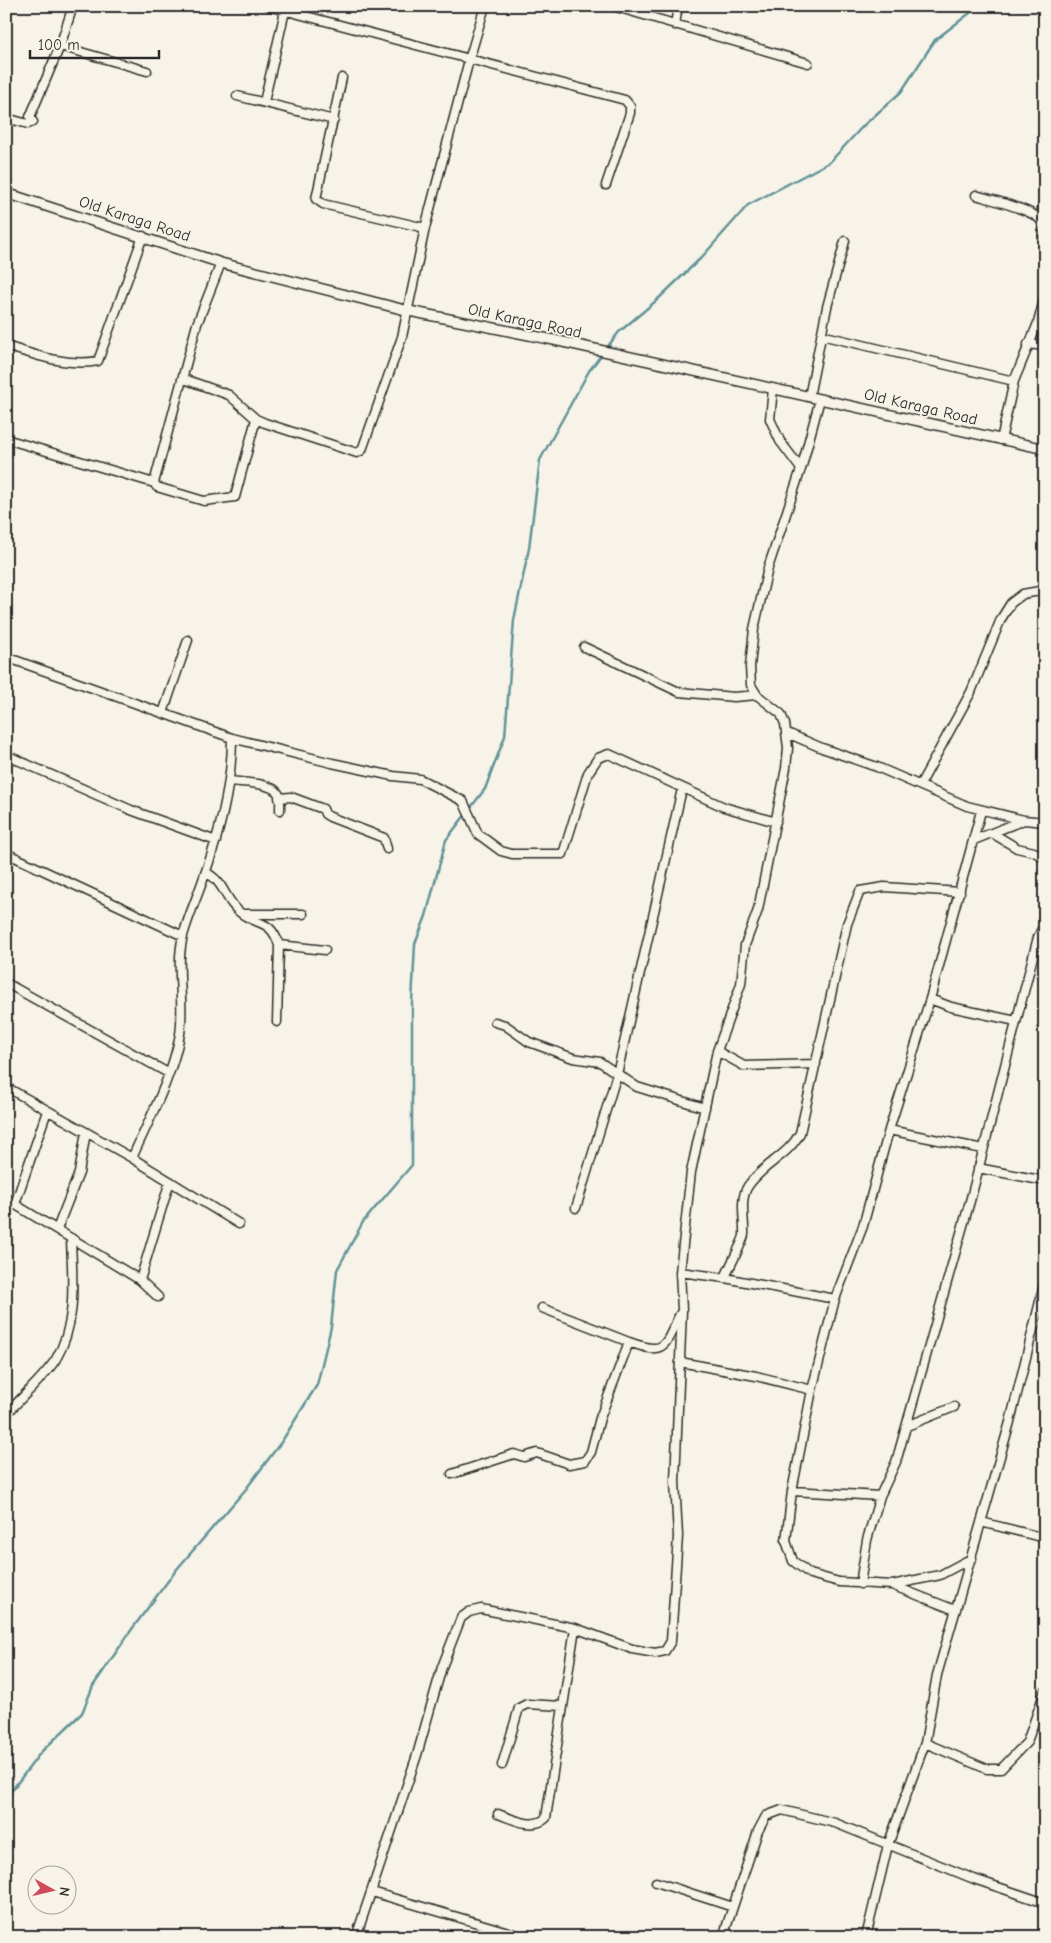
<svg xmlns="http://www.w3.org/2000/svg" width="1051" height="1943" font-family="'Comic Neue',sans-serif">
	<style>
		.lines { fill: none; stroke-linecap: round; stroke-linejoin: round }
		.stream { stroke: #629397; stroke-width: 2.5 }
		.minor-casing { stroke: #2b2b2b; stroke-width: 11 }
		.tertiary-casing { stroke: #2b2b2b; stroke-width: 12 }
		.minor { stroke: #f7f3e8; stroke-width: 8 }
		.tertiary { stroke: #f7f3e8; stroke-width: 9 }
		.labels { text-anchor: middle; stroke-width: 4; stroke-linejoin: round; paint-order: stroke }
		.street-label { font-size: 16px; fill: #2b2b2b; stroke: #f7f3e8 }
	</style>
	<rect width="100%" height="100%" fill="#f7f3e8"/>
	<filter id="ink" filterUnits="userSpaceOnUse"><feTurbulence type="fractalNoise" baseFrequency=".02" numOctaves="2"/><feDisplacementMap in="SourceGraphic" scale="10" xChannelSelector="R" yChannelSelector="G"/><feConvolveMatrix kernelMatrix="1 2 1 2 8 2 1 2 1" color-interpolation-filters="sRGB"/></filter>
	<g filter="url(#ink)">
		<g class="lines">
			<path class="stream" d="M605,350L619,332L657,300L702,257L748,205L830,162L863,126L901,92L935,40L979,6
				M6,1798L41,1752L82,1713L93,1686L132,1629L177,1569L246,1489L282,1441L317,1385L331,1327L337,1270L363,1222L412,1165V1002L415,944L426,916L446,840L485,789L505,736L514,620L529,548L540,460L589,371L602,354"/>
			<defs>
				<path id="minor" d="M268,6L625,100L630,106V113L606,185
					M613,6L808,63
					M675,25L678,6
					M60,46L147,71
					M342,78L316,199L323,204L425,228
					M237,96L334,120
					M264,102L285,11
					M6,118L28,124L33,122L30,117L60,46L73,6
					M976,195C989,199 1035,210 1041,221C1046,230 1044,245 1045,255
					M1040,219L1045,195
					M221,263L197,324L154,483L157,487L204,501L235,497L256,419
					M821,335L1014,381
					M1028,344L1045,346
					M6,346C35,355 69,367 98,361L143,236
					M184,379L229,395L256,419L265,423L351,451L357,453L362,450L402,337L425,228L469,60L485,6
					M773,389L770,419L780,441L801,469
					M809,397L827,307L845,241
					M6,439L154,483
					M1001,440L1014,381L1038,323L1045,296
					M584,647L679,692L734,697L757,695
					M6,657L232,738C232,784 221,828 206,871C199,893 189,914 183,936C175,968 185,1002 180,1034C173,1075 149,1120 132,1158
					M163,713L188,640
					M787,733L822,748L877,767L967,806L1024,820
					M232,738L332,763L393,776L420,779L463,801L478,834L501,851L512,854H563L588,773L598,758L609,754L724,807L776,822
					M6,755L131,810L216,841
					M230,781C242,783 270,782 278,793C281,797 280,805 280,810
					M920,785L971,692L1001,619L1011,603L1023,594L1045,590
					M279,798L291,797L323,809L325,814L330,817L384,838L387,849
					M992,833L1017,848L1034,852L1045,858
					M974,840L1024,820L1045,822
					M6,853L183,936
					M206,872C210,875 215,878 218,882C226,892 230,906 242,914C260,926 271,920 279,945L325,950
					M243,914H303
					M6,983L168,1073
					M930,999L951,1007L1016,1021
					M277,1022L279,945
					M495,1022L505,1025L529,1042L573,1058L600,1062L637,1087L705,1108
					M717,1051L744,1066L816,1064
					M6,1087L132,1158L239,1224
					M889,1130L983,1149
					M978,1168L1045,1181
					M6,1199L140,1280L158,1297
					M15,1204L47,1111
					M576,1208L617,1074L682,789
					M57,1229L79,1173L86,1132
					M680,1272L725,1278L835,1299
					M725,1278C728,1269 744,1240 744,1235C745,1219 739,1200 748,1186C762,1165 789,1155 800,1133L847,924L860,891L884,887L960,892
					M140,1280L170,1181
					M542,1308L629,1342
					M680,1362L756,1376L812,1390
					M7,1414C22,1396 43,1379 56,1359C78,1322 72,1279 71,1238
					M907,1426L954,1407
					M452,1474L514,1454L524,1457L537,1453L569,1464L585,1461L591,1452L600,1418L629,1342C667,1356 664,1346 680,1314
					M792,1491L880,1496L896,1462L972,1194L1038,937L1045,923
					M981,1522L1045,1538
					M972,1558L940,1575L892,1585L839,1582L810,1574L793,1561L786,1541L792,1491L812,1390L835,1299L863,1226L889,1130L930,999L981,811
					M860,1584L867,1540L880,1496
					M894,1586L955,1610
					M925,1743L987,1769H1001L1027,1742L1045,1691
					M502,1765L519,1708L527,1704L562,1706
					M498,1814C513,1819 533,1830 546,1818L575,1628
					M656,1882L733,1907
					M372,1892L525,1937
					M356,1937L417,1755L442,1667L461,1618L469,1612L481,1609L575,1628L632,1649L655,1653L665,1651L671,1641L678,1536L675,1481L682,1310L680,1272L691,1172L717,1051L741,984L745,945L758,910L786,768L788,748L785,724L781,714L757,695L751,685L750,666L754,629L768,568L802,466L820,399
					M723,1937L758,1831L766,1816L782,1810L835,1823L974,1879L1045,1903
					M866,1937L888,1845L925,1743L937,1675L1010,1422L1045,1281"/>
				<path id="tertiary" d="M6,193L221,263L409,311L554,340L1045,449"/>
			</defs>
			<use href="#minor" class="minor-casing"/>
			<use href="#tertiary" class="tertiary-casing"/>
			<use href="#minor" class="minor"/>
			<use href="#tertiary" class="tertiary"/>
		</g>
	</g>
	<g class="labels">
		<g class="street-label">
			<text transform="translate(135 218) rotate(18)" y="6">Old Karaga Road</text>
			<text transform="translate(525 320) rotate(12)" y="6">Old Karaga Road</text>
			<text transform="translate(921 406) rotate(13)" y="6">Old Karaga Road</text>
		</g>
	</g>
	<rect width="1051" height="1943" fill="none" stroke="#f7f3e8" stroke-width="25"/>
	<rect x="12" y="12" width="1026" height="1918" fill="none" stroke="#2b2b2b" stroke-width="2" filter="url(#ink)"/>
	<g transform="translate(52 1890) rotate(98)"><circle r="24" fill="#f7f3e8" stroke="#a5a39c"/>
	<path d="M0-4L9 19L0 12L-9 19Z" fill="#d1495b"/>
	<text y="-8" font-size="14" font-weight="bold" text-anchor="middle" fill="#2b2b2b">N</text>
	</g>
	<path d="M30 50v8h129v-8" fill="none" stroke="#2b2b2b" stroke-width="2.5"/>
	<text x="38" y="50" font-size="15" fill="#2b2b2b" stroke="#f7f3e8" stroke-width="4" paint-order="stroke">100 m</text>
</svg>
